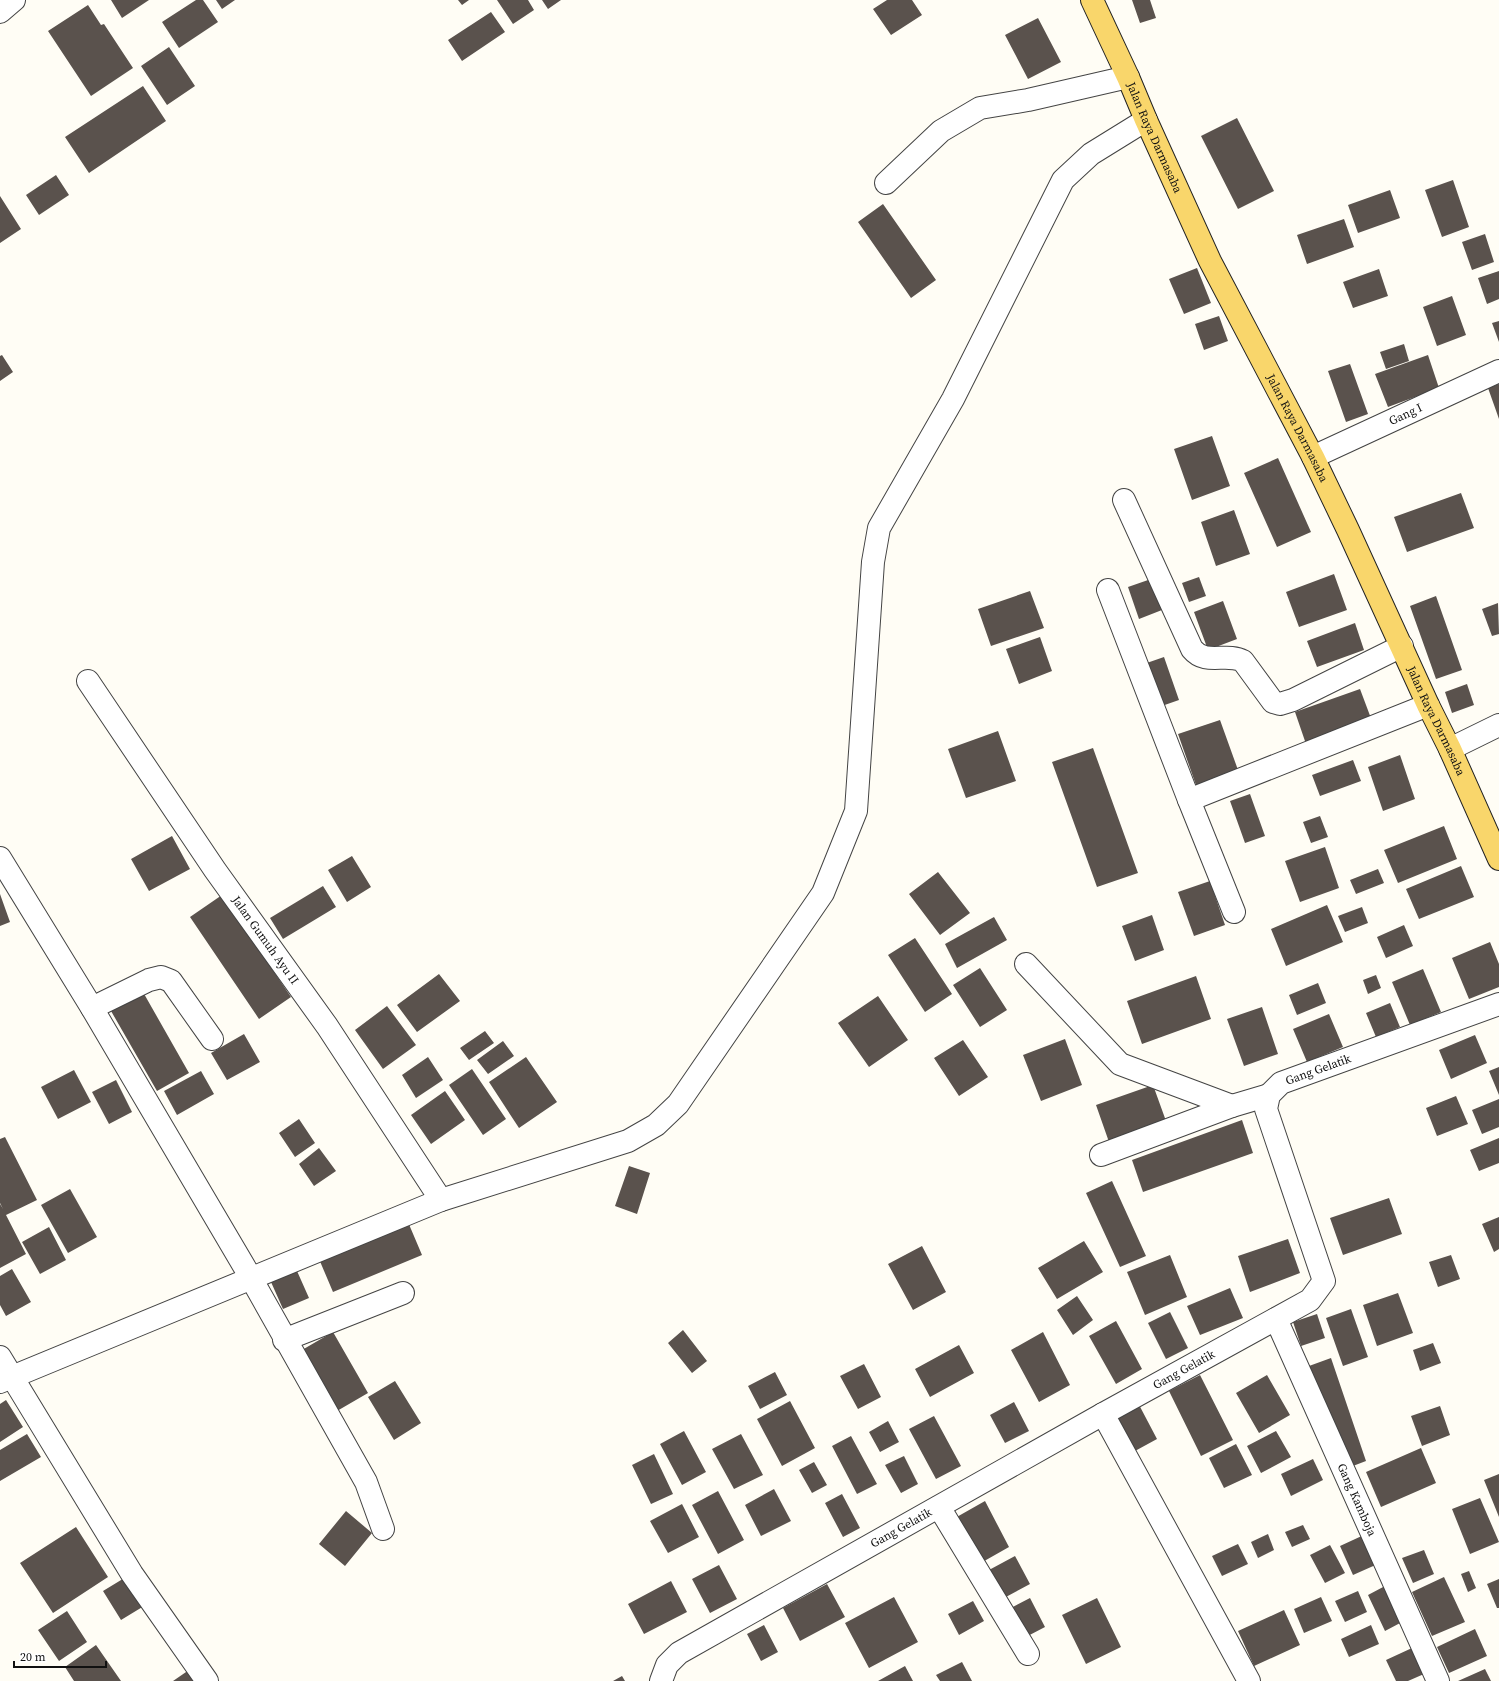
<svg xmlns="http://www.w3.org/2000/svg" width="1499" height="1681" font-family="'Source Serif 4',serif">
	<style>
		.building { fill: #5a524d }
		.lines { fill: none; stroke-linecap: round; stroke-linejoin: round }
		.minor-casing { stroke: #444; stroke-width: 24 }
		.major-casing { stroke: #222; stroke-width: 24 }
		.minor { stroke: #fff; stroke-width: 22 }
		.major { stroke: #f9d66b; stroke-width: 22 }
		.labels { text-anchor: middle; stroke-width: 4; stroke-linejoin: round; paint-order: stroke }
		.street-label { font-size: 12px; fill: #111; stroke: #fff }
	</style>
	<rect width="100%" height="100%" fill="#fffdf5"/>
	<path class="building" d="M111,0H149L122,18Z
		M196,0H203L218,22L179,48L162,22Z
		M216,0H235L222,9Z
		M458,0H469L462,5Z
		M497,0H528L534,10L513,24Z
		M542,0H561L548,9Z
		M887,0H912L922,15L891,35L873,9Z
		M1132,0H1150L1156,18L1140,23Z
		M88,5L101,25L104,24L133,68L91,96L48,31Z
		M491,12L505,32L462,61L448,40Z
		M1038,18L1061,62L1028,79L1005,35Z
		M169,47L195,86L167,105L141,66Z
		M143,86L166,121L89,173L65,137Z
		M1237,118L1274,191L1238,209L1201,136Z
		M56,175L69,195L39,215L26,195Z
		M1453,180L1469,227L1442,237L1425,190Z
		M1390,190L1400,218L1358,233L1348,205Z
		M0,196L21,229L0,243Z
		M883,204L936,280L911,298L858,222Z
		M1344,219L1354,247L1307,264L1297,235Z
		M1485,234L1494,262L1472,270L1462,242Z
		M1197,268L1211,303L1184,314L1169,279Z
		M1379,269L1388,296L1353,308L1343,282Z
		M1499,271V299L1487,304L1478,278Z
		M1452,296L1466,335L1437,346L1423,307Z
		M1219,316L1228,341L1204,350L1195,324Z
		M1499,321V342L1492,323Z
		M1404,344L1409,361L1386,369L1380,352Z
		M2,355L13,372L0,381V356Z
		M1428,355L1439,388L1388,407L1375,374Z
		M1350,364L1368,414L1346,422L1328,371Z
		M1499,384V419L1488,388Z
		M1212,436L1230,486L1192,500L1174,449Z
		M1278,458L1311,532L1277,547L1244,473Z
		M1461,493L1474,528L1407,552L1394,517Z
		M1234,510L1250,554L1216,566L1201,522Z
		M1334,574L1347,610L1299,627L1286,592Z
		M1199,577L1206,596L1189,602L1182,583Z
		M1151,579L1162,610L1139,619L1128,587Z
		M1030,591L1044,628L991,646L978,609Z
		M1436,596L1462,670L1436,679L1410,606Z
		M1223,601L1237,639L1208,650L1194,612Z
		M1498,603L1499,634L1492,636L1482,609Z
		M1355,623L1364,650L1317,667L1307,641Z
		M1040,637L1052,671L1019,684L1006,649Z
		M1164,657L1179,700L1156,708L1141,665Z
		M1467,684L1474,705L1452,713L1445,692Z
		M1360,689L1372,721L1306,744L1295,712Z
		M1220,720L1238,770L1196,785L1178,734Z
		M998,731L1016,781L966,798L948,749Z
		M1093,748L1138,873L1097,887L1052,762Z
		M1400,755L1415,799L1383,811L1368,767Z
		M1353,760L1361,781L1320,796L1312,775Z
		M1250,794L1265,836L1245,843L1230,801Z
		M1320,816L1328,837L1311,843L1303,822Z
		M1444,826L1457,859L1398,883L1384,850Z
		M172,836L190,869L149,891L131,859Z
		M1325,847L1339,888L1300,902L1285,861Z
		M352,856L371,887L347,902L328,870Z
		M1461,866L1474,897L1419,919L1406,889Z
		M1378,869L1384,883L1356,894L1350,880Z
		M938,872L970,913L940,935L909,894Z
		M1210,881L1225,925L1194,936L1178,892Z
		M323,886L336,907L283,939L270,918Z
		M0,894L10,922L0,926Z
		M222,895L291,997L259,1019L190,917Z
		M1327,905L1343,942L1286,966L1271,929Z
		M1362,907L1368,923L1345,932L1338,916Z
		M1152,915L1164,950L1135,961L1122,926Z
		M994,917L1007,940L957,968L945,944Z
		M1404,925L1413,946L1386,958L1377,937Z
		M915,938L952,994L925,1012L888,955Z
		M1490,942L1499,964V987L1469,999L1452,958Z
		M980,968L1007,1010L980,1027L953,985Z
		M1423,969L1441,1012L1410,1025L1392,982Z
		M439,974L460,1001L417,1032L397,1005Z
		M1376,975L1381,988L1368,994L1363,980Z
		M1196,976L1211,1019L1142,1044L1127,1001Z
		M1318,983L1326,1003L1297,1015L1289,995Z
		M139,985L189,1073L157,1091L107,1004Z
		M878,996L908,1040L869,1067L838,1023Z
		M1390,1003L1400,1027L1376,1037L1366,1013Z
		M387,1006L416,1045L383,1069L355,1030Z
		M1262,1007L1278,1054L1244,1066L1227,1019Z
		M1329,1014L1343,1047L1307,1062L1293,1029Z
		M485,1031L494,1043L469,1060L460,1048Z
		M244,1034L260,1062L227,1080L211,1053Z
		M1475,1035L1487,1063L1451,1079L1439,1050Z
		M1065,1039L1082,1085L1041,1101L1023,1055Z
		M963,1040L988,1077L959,1096L934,1058Z
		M503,1041L514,1056L488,1074L477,1060Z
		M428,1057L443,1080L416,1098L402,1075Z
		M526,1057L557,1102L519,1128L489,1082Z
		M1499,1067V1095L1489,1071Z
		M472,1069L506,1119L483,1135L449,1085Z
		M74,1070L91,1102L58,1119L41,1087Z
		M201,1071L214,1094L177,1115L164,1091Z
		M116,1080L132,1112L109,1124L92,1092Z
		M1153,1085L1166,1121L1109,1142L1096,1105Z
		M445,1091L465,1120L431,1144L411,1115Z
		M1456,1096L1468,1124L1437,1136L1426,1108Z
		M1499,1099V1127L1482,1134L1472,1110Z
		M299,1119L315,1143L295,1157L279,1133Z
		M1242,1120L1253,1153L1143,1192L1132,1160Z
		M5,1137L37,1200L6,1215L26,1254L0,1268V1204L3,1209L0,1203V1139Z
		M1499,1138V1163L1479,1171L1470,1150Z
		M319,1148L336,1171L314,1186L299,1164Z
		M629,1166L650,1173L637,1214L615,1206Z
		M1112,1181L1146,1256L1120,1267L1086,1193Z
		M70,1189L97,1237L68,1253L41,1205Z
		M1389,1198L1402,1234L1343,1255L1330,1218Z
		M1499,1217V1249L1494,1252L1482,1224Z
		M408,1222L422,1255L333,1292L319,1259Z
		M49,1227L66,1260L40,1274L22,1242Z
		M1288,1239L1300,1273L1250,1292L1238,1256Z
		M1084,1241L1103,1272L1057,1299L1038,1268Z
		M922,1246L946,1292L913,1310L888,1264Z
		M1170,1255L1187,1297L1145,1315L1127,1272Z
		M1451,1255L1460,1279L1438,1287L1429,1262Z
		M12,1269L31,1302L6,1316L0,1305V1276Z
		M297,1271L309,1298L283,1309L271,1282Z
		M1230,1288L1243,1318L1200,1335L1187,1306Z
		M1398,1293L1413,1333L1377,1346L1363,1305Z
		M1077,1296L1093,1320L1073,1335L1057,1310Z
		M1351,1309L1368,1357L1343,1366L1326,1318Z
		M1170,1312L1188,1348L1166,1359L1148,1323Z
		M1317,1314L1325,1338L1301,1346L1293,1322Z
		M1116,1321L1142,1369L1116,1384L1089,1336Z
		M683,1330L707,1361L692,1373L668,1343Z
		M333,1332L368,1393L337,1411L302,1350Z
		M1043,1332L1070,1385L1039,1402L1011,1350Z
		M1433,1343L1441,1363L1420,1371L1413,1350Z
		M959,1345L974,1373L930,1397L915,1369Z
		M1331,1358L1366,1461L1345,1469L1309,1366Z
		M864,1364L881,1397L858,1409L840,1376Z
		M775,1372L787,1395L760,1409L748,1386Z
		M1200,1375L1233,1440L1201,1456L1169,1391Z
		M1267,1375L1290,1415L1259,1433L1236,1393Z
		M395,1381L421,1423L394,1440L368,1397Z
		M6,1400L23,1427L0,1442V1404Z
		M790,1401L815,1448L782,1466L757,1419Z
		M1137,1401L1157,1439L1135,1451L1114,1413Z
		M1014,1402L1029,1431L1005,1443L990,1415Z
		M1440,1406L1450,1435L1422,1446L1411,1416Z
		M934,1416L961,1466L936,1479L909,1429Z
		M888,1421L899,1442L880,1452L869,1432Z
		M684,1431L706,1472L682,1485L660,1444Z
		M1276,1431L1291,1457L1261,1473L1247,1446Z
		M27,1434L41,1457L0,1481V1450Z
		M741,1434L763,1475L734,1489L712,1449Z
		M851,1436L877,1484L857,1494L832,1446Z
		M1236,1444L1252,1475L1224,1488L1209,1458Z
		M1421,1448L1436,1483L1381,1507L1366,1472Z
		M654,1454L673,1494L651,1504L632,1465Z
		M904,1456L918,1484L901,1493L885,1465Z
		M1313,1459L1323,1480L1291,1496L1281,1474Z
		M814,1462L827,1485L812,1493L799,1470Z
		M1499,1474V1517L1484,1480Z
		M774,1489L791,1521L761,1536L745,1505Z
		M718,1491L744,1540L718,1554L692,1505Z
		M842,1494L860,1528L843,1537L825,1503Z
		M1480,1498L1499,1542L1470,1554L1452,1509Z
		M985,1501L1009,1547L979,1564L955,1518Z
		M682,1504L699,1537L668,1553L650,1521Z
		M346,1511L372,1533L345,1566L319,1544Z
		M1303,1525L1310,1539L1292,1547L1285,1532Z
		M76,1527L108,1577L53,1613L20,1563Z
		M1268,1534L1274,1550L1258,1558L1251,1542Z
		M1366,1534L1380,1563L1353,1575L1340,1546Z
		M1238,1544L1248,1564L1222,1576L1212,1556Z
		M1330,1545L1345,1573L1325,1583L1310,1555Z
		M1424,1550L1434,1574L1413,1583L1402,1558Z
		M1015,1556L1030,1584L1004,1598L989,1570Z
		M719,1565L737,1599L710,1613L692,1579Z
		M1469,1571L1476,1588L1468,1592L1461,1574Z
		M126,1577L144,1606L121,1620L103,1591Z
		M1444,1577L1465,1622L1432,1636L1412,1592Z
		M1499,1579V1608H1497L1487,1584Z
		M671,1581L687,1612L644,1634L628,1604Z
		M827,1584L845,1617L800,1641L783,1608Z
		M1385,1586L1402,1622L1385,1631L1368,1595Z
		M1358,1591L1367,1612L1345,1622L1335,1601Z
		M894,1597L918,1642L869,1668L845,1623Z
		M1321,1597L1332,1621L1304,1633L1294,1609Z
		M1030,1598L1045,1627L1022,1639L1007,1610Z
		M1097,1598L1121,1647L1086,1664L1062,1615Z
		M973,1601L984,1621L959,1635L948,1614Z
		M1284,1610L1300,1645L1254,1666L1238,1631Z
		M67,1611L87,1642L59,1661L38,1630Z
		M764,1625L778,1652L761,1661L747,1634Z
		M1371,1625L1379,1644L1349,1657L1341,1639Z
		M1475,1629L1487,1656L1449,1673L1437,1647Z
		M96,1645L121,1681H74L65,1667Z
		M1412,1648L1424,1674L1408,1681H1396L1386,1660Z
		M962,1662L972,1681H940L936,1675Z
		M905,1666L913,1681H878Z
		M1485,1669L1491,1681H1458Z
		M189,1670L197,1681H173Z
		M622,1676L625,1681H613Z"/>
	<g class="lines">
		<defs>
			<g id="minor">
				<path d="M0,12L14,0"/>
				<path d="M886,183L941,131L980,108L1028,100L1128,77"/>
				<path id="s1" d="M1313,457L1499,371"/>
				<path d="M1124,500L1192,649C1206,666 1226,652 1243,661L1273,702L1280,704L1293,700L1402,646"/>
				<path d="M1108,590L1189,800"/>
				<path id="s2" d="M88,681L215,870L327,1026L441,1200"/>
				<path d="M1450,749L1499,725"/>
				<path d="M0,858L92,1008L251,1278L366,1482L383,1529"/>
				<path d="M1234,912L1189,800L1428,705"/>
				<path d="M1026,964L1120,1064L1232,1106"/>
				<path d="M92,1008L149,980L161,977L171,981L212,1039"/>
				<path d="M1101,1155L1232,1106L1269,1095"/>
				<path id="s3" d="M1276,1319L1438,1681"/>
				<path d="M284,1340L403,1293"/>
				<path d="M0,1357L132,1574L207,1681"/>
				<path d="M0,1382L441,1200L628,1141L656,1125L678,1104L823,893L856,811L873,562L879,528L953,399L1063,180L1091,154L1146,120"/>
				<path d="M1103,1414L1249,1681"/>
				<path d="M939,1507L1028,1654"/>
				<path id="s4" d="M661,1681L667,1665L679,1653L1103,1414L1310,1300L1324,1281L1266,1109L1269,1095L1281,1083L1499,1004"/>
			</g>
			<g id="major">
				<path id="s5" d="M1092,0L1128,77L1146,120L1210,261L1313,457L1348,530L1428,705L1450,749L1499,859"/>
			</g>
		</defs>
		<use href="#minor" class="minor-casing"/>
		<use href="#major" class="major-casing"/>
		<use href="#minor" class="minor"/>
		<use href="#major" class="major"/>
	</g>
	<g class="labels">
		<g class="street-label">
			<text dy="4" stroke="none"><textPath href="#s5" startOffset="151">Jalan Raya Darmasaba</textPath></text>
			<text dy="4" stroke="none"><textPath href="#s1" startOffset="102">Gang I</textPath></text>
			<text dy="4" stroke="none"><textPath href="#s5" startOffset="475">Jalan Raya Darmasaba</textPath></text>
			<text dy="4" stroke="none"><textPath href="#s5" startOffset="799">Jalan Raya Darmasaba</textPath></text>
			<text dy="4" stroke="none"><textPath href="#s2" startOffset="314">Jalan Gumuh Ayu II</textPath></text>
			<text dy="4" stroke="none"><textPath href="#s4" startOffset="1033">Gang Gelatik</textPath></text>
			<text dy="4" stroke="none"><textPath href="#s4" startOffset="613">Gang Gelatik</textPath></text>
			<text dy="4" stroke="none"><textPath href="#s3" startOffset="198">Gang Kamboja</textPath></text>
			<text dy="4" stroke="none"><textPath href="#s4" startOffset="289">Gang Gelatik</textPath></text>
		</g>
	</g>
	<path d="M14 1661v6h92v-6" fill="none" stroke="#111111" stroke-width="2"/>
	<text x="20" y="1661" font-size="12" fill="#111111" stroke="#ffffff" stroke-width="3" paint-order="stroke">20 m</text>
</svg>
